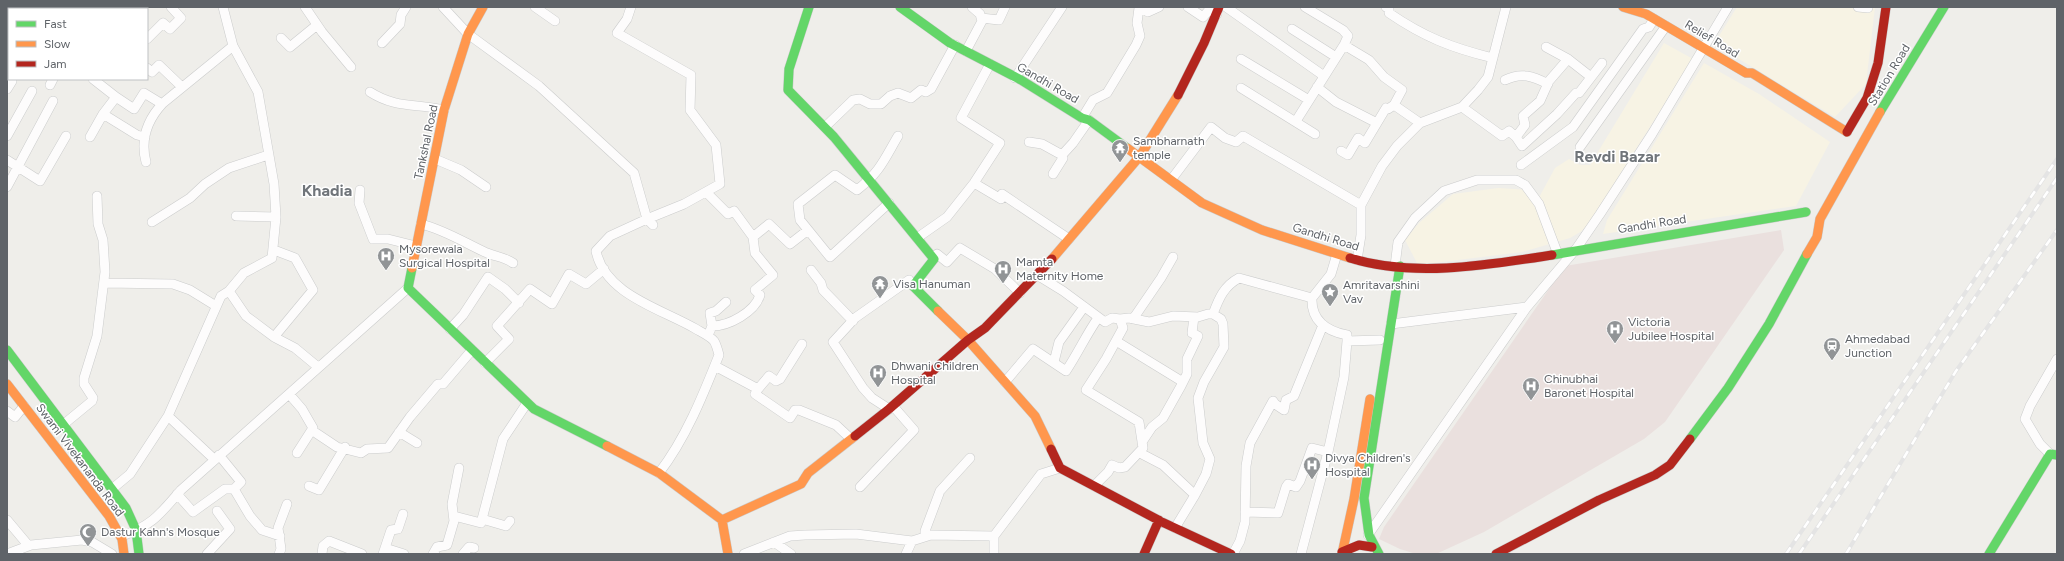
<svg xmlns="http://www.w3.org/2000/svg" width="2064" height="561" font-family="Figtree,sans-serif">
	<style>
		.commercial { fill: #f7f3e4 }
		.medical { fill: #eae0de }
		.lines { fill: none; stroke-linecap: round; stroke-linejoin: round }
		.street-casing { stroke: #cbcccc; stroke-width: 10 }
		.fast-casing { stroke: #cacacb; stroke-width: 10 }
		.slow-casing { stroke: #cacacb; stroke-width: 10 }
		.jam-casing { stroke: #cacacb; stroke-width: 10 }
		.street { stroke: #fdfcfc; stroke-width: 9 }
		.fast { stroke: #63d668; stroke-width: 9 }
		.slow { stroke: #ff974d; stroke-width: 9 }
		.jam { stroke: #b3261e; stroke-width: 9 }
		.rail-casing { stroke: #e4e4e4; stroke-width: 4 }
		.rail { stroke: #fff; stroke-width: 2.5; stroke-dasharray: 8; stroke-linecap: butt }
		.labels { text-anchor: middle; stroke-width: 3; stroke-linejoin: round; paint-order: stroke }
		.street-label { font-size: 12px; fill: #5f6368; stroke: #fff }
		.poi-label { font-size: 12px; fill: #5f6368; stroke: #fff; text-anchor: start }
		.district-label { font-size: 16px; font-weight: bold; fill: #70757a; stroke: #fff }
	</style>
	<rect width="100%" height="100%" fill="#efeeea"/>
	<path class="commercial" d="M1737,7H1875L1866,84L1835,117L1714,44Z
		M1664,43L1693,59L1591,220L1582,231L1570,238L1522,252L1418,265L1405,240L1419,223L1453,194L1498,188L1529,190L1536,203L1555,168L1569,159L1580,165H1590Z
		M1704,63L1759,94L1830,142L1796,206L1603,234L1607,220Z"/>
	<path class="medical" d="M1781,230L1784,250L1665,422L1644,439L1484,532L1436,554H1416L1400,549L1379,539L1384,527L1565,266Z"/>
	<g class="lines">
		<defs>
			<path id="street" d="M37,7L41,9
				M223,7L233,46L258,92L274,184L276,217L272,258L244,273L229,291L246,316L274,337L295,348L318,367
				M305,7L322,32L351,67
				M443,7L468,34L539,86L634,173L647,219L653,225
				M535,7L555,21
				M631,7L627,19L617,33L691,75L690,110L716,145L720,184L684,204L647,219L610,236L596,251C605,295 662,309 696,329C701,332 710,336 714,341C716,344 718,351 719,355C703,395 686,438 659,473
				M1139,7L1148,12L1159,7
				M1188,7L1203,17L1209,10L1217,14
				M1226,7L1324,76
				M1305,7L1343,30L1348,36L1344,45
				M1386,7L1389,9V13C1424,37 1452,48 1493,58
				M1858,7L1868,8
				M981,18L999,20L1005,7
				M1292,29L1336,57
				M281,38L290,47L317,25
				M147,39L163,23L170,29L181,18L171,7
				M382,43L400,24L401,15L406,7
				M966,51L982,21L980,14L972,7
				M1241,59L1309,100
				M1568,59L1591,77
				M147,68L152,72L159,65L182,87
				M1015,78L1062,7
				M93,79L116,97
				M1505,80C1521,72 1533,76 1548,84
				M50,85L53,79
				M1317,87L1336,102L1377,123
				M1241,88L1315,134
				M7,89L12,81
				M370,92C397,109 416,103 444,110
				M1462,107L1502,136L1509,131L1516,137L1522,146L1557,114L1576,93H1579L1602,63
				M103,114L137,135L145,137
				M1082,118L1093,100L1107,93L1136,45L1140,36L1137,23L1139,8
				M1296,121L1344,45L1369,60L1384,77L1402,90L1394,105L1420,123
				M825,127L853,100L860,99L870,104H881L890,96L898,93L911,98L921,90L926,92L931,89L955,45
				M7,136L32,91
				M90,137L103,114L116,97L134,109L144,93L162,104
				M1516,137L1525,125L1523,116L1540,101L1549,81L1568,59L1546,47
				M1029,142L1042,144L1062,155L1073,143L1089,120
				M1580,147L1666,26
				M1341,151L1348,155L1358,138L1365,143L1386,108L1388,109L1394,105
				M435,159L461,170L486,187
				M7,160L40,181L66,136
				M146,162C140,139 148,119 163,103L233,46
				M1521,165L1573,127L1643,29L1649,27L1654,19
				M1053,174L1063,158L1062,155
				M1171,180L1211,127L1225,138L1236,142L1243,136L1361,205
				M974,183L1001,199L1002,194L1069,239
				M7,187L53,101
				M360,190L359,203L373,239H388L416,246
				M706,192L728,214L734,211L753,237L755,253L773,275L755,290L760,295C755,312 729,326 712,326
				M889,203L830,257L800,220L798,204L835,175L857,190C880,172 884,160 898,136
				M236,216L276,217
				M152,222L190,198L205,184L229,168L268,155
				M421,224C445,230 465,243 487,253C497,257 504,257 513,263
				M753,237L769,224L790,244L808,230
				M917,238L947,217L974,183L1000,143L961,118L990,64
				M274,250L295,258L313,290L274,337
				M933,257L937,254L947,262L960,248L995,269L1020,293
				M1357,260L1361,235V205L1382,166L1397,146L1420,123L1462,107L1478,90L1488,77L1506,7
				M1395,266L1398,242L1415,218L1444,191L1477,180H1516L1525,185L1539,204L1557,252
				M811,270L821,283L823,290L853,321
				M1037,275L1063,291L1105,322L1112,318L1120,319L1123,328L1106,359L1086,390L1139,422L1143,448L1125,467L1119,468L1112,465L1108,472L1094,486
				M104,283L173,284L190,290L216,306
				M1312,298L1331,274L1337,254
				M1213,314C1219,298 1224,286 1239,278L1312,298C1311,321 1327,331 1347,335V341
				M1120,319L1129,318L1149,322L1173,316L1198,317L1208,314H1213L1221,319L1223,324L1224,347L1204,382L1198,398L1203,443L1210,459L1206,474L1195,495
				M1133,319L1161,278L1173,257
				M1391,324L1527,307
				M450,329L463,315L488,277L505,289L519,303
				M710,331L712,326L710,313L716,311L726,302
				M1116,341L1183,382
				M1054,362L1059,342L1084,307
				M485,363L509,339L497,326L530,289L552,304L569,274L586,284L604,269
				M715,366L758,389L755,394L790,418L795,410H799L836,425L851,439
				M1005,382L1033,349L1066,371C1078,353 1086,335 1098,318
				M758,389L769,376L776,381L780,379L802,344
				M289,394L302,409L313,428L297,453
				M889,409L872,398L863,388L833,342L855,318L909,280L913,286
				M7,411L15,417L24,406
				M168,416L214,459
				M64,424L92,401L93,398L84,384V378L97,336L105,272L103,240L98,224L97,196
				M399,432L417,443
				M316,433L337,447L361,453L367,449L388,448L410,417L438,384H443L472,350
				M1142,442L1152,427L1163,418L1181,386L1187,374V359L1198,336L1192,333L1194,317
				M1328,452L1344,377L1347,341L1380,340
				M1140,453L1163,465L1195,495L1175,528
				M2050,454L2040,444L2025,419L2030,406L2057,359
				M309,486L319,490L345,447
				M860,487L914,430L893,406
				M112,489L130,474L168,416L221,296L229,291
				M234,489L250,516L262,530L280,536
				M177,494L193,512L225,489H234L241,482L219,455
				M1245,512L1278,513L1286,487L1288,484L1296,487L1300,481L1312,448L1328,452L1301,554
				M454,516L481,523L503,439L527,403
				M482,519L506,526L510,521
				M7,520L28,545
				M1368,535L1527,307L1576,249L1600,214L1652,134L1728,7
				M122,536C153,525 160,514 181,490L408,288
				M925,536V531L940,491L970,458
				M774,542L791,554
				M385,548L404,554
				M7,554L31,545L82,540L92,542L112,554
				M207,554L230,529L217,511
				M279,554L281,549L278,528L287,504
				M322,554L323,546L329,541L362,554
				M383,554L391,530L398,529L403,514
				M433,554L437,547L447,545L454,521L452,504L459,468
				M463,554L469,547L474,548
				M744,554L790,536L805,535L856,534L912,541L931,535L994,536L1041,474L1060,468
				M906,554L912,541
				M994,554V536
				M1233,554L1240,541L1245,522L1246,466L1250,443L1273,401L1275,404L1284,410L1286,400L1294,396L1323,325"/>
			<path id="fast" d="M809,7L789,69L788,90L834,137L934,259L913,286L938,311
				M900,7L950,43L1021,80L1082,118L1089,120L1127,148
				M21,9L22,7
				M1880,112L1944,7
				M1552,255L1806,212
				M412,268L408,288L534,409L607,446
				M7,350L126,508L136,530L139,554
				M1690,439L1728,388L1769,324L1807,254
				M1379,554L1369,535L1364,498L1400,266
				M1989,554L2050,454L2057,455"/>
			<path id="slow" d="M1623,7L1646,14L1746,73H1752L1847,132
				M1127,148L1202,203L1262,230L1350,258
				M1807,254L1817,237L1820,219L1880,112
				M1052,259L1140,156L1178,95
				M412,268L444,110L468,34L483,7
				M938,311L968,340L1035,416L1051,449
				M7,384L109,516L122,539L124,554
				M607,446L659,473L722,520L728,554
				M722,520L801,484L808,473L855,436
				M1342,554L1354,499L1370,399"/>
			<path id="jam" d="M7,35L9,32
				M1178,95L1204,43L1219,7
				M1847,132L1867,98L1878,63L1886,7
				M1350,258C1413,278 1488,265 1552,255
				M855,436L889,409L968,340L985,328L1052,259
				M1051,449L1060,468L1162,522L1231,554
				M1342,552L1359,545L1372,547
				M1144,554L1159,520
				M1496,554L1599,500L1655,475L1670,465L1690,439"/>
		</defs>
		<use href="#street" class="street-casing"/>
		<use href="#fast" class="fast-casing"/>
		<use href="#slow" class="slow-casing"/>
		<use href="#jam" class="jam-casing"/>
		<use href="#street" class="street"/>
		<use href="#fast" class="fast"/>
		<use href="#slow" class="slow"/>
		<use href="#jam" class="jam"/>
		<defs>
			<path id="rail" d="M1786,554L2057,159
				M1799,554L2057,178
				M1846,554L1956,371L2057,230"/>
		</defs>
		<use href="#rail" class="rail-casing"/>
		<use href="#rail" class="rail"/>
	</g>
	<defs>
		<symbol id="temple-pin" viewBox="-11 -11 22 30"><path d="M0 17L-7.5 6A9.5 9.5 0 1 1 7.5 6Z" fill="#919496" stroke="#fff"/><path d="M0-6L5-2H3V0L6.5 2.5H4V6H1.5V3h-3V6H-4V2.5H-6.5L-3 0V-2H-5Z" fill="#fff"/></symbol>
		<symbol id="hospital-pin" viewBox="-11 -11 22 30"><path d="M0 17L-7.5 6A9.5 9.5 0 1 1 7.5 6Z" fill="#919496" stroke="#fff"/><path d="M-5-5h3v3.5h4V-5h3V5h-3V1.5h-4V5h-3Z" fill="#fff"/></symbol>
		<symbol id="sight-pin" viewBox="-11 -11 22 30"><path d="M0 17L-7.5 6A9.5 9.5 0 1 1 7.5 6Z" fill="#919496" stroke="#fff"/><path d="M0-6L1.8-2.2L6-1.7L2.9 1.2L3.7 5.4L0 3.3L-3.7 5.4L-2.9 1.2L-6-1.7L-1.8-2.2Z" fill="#fff"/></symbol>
		<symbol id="station-pin" viewBox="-11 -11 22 30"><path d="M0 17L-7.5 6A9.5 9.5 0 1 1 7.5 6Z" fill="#919496" stroke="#fff"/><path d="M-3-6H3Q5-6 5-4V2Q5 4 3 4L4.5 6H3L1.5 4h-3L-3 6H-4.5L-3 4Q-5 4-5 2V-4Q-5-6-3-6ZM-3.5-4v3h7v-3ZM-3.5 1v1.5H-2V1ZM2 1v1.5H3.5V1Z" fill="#fff"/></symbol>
		<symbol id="mosque-pin" viewBox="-11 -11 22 30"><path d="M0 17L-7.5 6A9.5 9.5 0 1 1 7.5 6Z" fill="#919496" stroke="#fff"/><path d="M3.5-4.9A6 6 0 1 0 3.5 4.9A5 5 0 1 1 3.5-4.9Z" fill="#fff"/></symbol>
	</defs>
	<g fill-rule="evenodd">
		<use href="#temple-pin" x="1110" y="138" width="20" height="27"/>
		<use href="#hospital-pin" x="376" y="246" width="20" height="27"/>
		<use href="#hospital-pin" x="993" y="259" width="20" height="27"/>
		<use href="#temple-pin" x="870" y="274" width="20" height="27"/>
		<use href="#sight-pin" x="1320" y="282" width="20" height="27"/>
		<use href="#hospital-pin" x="1605" y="319" width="20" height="27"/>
		<use href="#station-pin" x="1822" y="336" width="20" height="27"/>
		<use href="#hospital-pin" x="868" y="363" width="20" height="27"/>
		<use href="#hospital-pin" x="1521" y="376" width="20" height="27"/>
		<use href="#hospital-pin" x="1302" y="455" width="20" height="27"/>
		<use href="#mosque-pin" x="78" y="522" width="20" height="27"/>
	</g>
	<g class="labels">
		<g class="street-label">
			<text transform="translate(1712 39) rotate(31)" y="4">Relief Road</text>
			<text transform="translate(1889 75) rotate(-59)" y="4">Station Road</text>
			<text transform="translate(1048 83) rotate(30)" y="4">Gandhi Road</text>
			<text transform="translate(426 142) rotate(-78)" y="4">Tankshal Road</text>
			<text transform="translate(1652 224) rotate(-9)" y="4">Gandhi Road</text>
			<text transform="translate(1326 237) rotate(17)" y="4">Gandhi Road</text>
			<text transform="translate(80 460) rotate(53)" y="4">Swami Vivekananda Road</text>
		</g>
		<g class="poi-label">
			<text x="1133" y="145">Sambharnath<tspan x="1133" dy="14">temple</tspan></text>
			<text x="399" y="253">Mysorewala<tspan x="399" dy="14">Surgical Hospital</tspan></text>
			<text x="1016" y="266">Mamta<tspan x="1016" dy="14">Maternity Home</tspan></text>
			<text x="893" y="288">Visa Hanuman</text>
			<text x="1343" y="289">Amritavarshini<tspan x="1343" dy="14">Vav</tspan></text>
			<text x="1628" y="326">Victoria<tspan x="1628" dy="14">Jubilee Hospital</tspan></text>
			<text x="1845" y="343">Ahmedabad<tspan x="1845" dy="14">Junction</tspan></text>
			<text x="891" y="370">Dhwani Children<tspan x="891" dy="14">Hospital</tspan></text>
			<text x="1544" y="383">Chinubhai<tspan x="1544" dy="14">Baronet Hospital</tspan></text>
			<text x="1325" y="462">Divya Children's<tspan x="1325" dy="14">Hospital</tspan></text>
			<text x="101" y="536">Dastur Kahn's Mosque</text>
		</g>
		<g class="district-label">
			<text x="1617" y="162">Revdi Bazar</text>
			<text x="327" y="196">Khadia</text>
		</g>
	</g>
	<rect width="2064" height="561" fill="none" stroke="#5f6368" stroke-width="16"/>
	<rect x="8" y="8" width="140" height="72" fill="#ffffff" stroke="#bfc1c3"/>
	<rect x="16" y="21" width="20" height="6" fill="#63d668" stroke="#bfc1c3"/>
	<text x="44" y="28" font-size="12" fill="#5f6368">Fast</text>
	<rect x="16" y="41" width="20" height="6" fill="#ff974d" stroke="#bfc1c3"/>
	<text x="44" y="48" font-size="12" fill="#5f6368">Slow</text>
	<rect x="16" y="61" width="20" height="6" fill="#b3261e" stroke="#bfc1c3"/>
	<text x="44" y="68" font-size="12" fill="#5f6368">Jam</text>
</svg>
